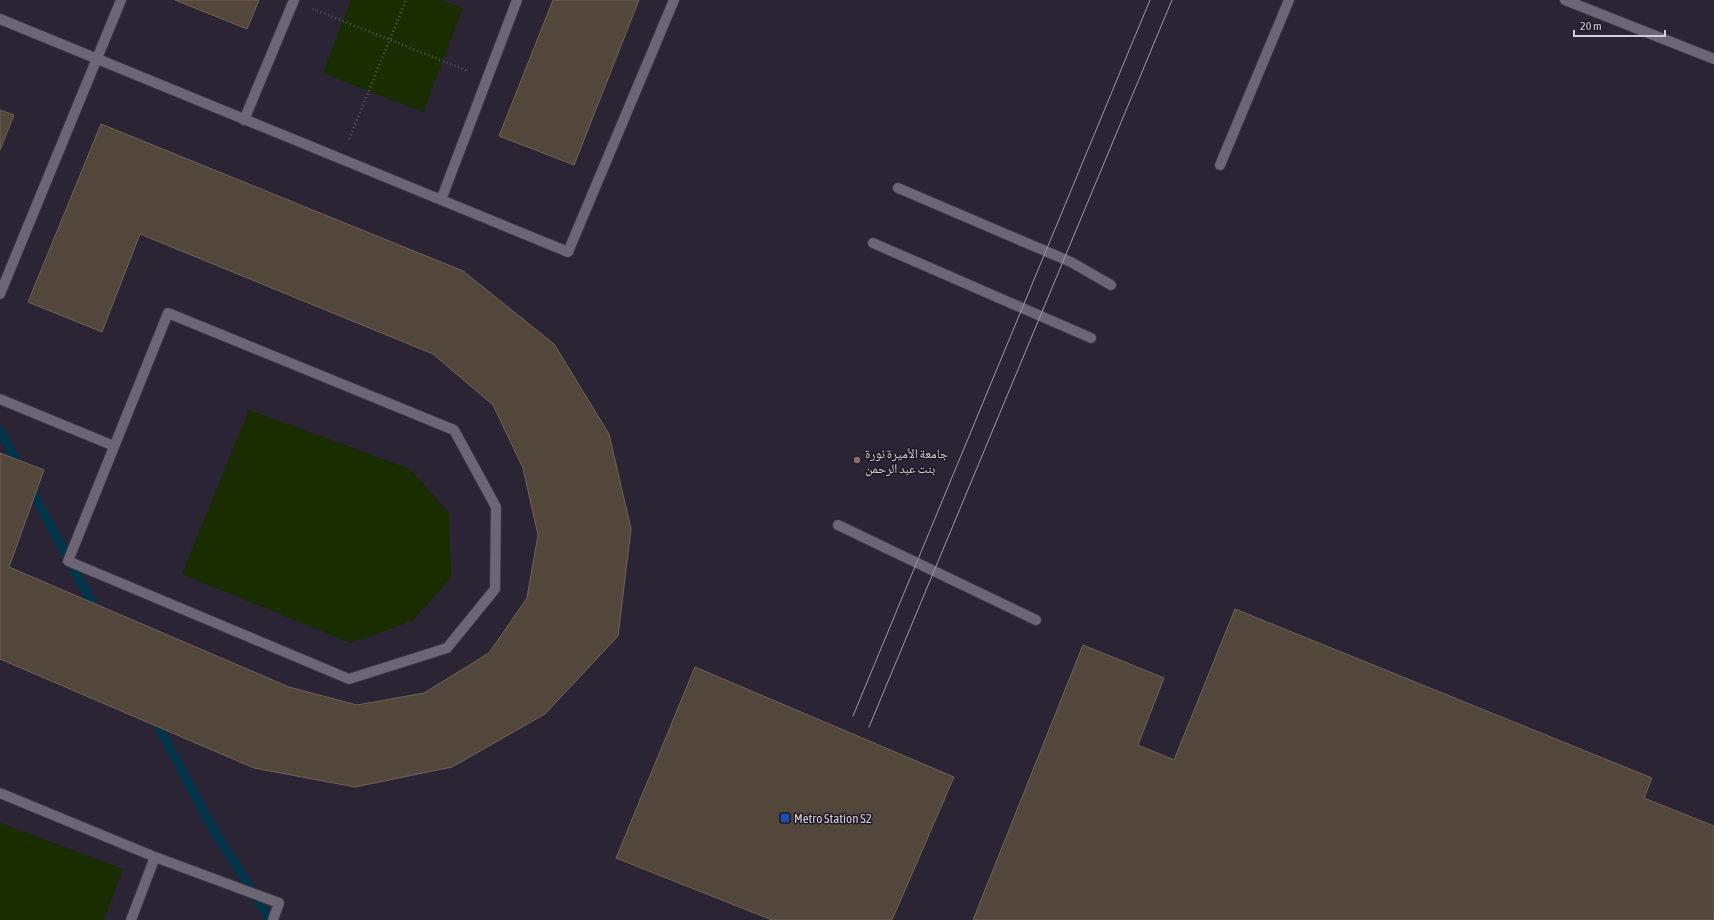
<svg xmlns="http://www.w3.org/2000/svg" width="1714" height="920" font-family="'Asap Condensed','Noto Naskh Arabic',sans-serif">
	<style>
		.built { fill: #2b2435 }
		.green { fill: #192d00 }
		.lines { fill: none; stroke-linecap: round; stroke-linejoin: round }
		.stream { stroke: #01354c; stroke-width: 9 }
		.building { fill: #53463a; stroke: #726357 }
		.minor-casing { stroke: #39353f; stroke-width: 12 }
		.path { stroke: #5b5662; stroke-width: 2.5; stroke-dasharray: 1 3; stroke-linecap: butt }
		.minor { stroke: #6c6575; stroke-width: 10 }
		.tram { stroke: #9c98a2; stroke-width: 1 }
		.education-dot { fill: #8d6e63; stroke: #201a27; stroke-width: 1.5 }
		.transit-dot { fill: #1a4fb4; stroke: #201a27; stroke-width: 1.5 }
		.labels { text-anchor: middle; stroke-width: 3; stroke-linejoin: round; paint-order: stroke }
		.poi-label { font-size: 13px; fill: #d3cfd8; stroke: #201a27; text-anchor: start }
	</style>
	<rect width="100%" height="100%" fill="#201a27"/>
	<path class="built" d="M0,0H1714V920H0Z"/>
	<path class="green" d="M351,0H441L463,8L423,112L323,73Z
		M249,410L410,469L449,513L451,578L412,621L351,643L182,574Z
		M0,823L123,869L104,920H0Z"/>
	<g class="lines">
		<path class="stream" d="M0,431L21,469
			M29,486L97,612
			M153,717L212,827L270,920"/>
	</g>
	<path class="building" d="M175,0H259L247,29Z
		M553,0H639L574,165L499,136Z
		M0,110L14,115L0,150Z
		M101,124L463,271L554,344L609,434L631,529L618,636L545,714L452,767L355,787L254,768L0,659V453L44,470L9,567L289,687L357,705L424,693L489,653L527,598L538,535L523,468L493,405L433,354L140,234L102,332L28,302Z
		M1235,609L1652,778L1644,798L1714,826V920H973L1083,645L1164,678L1138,745L1174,760Z
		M695,667L954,777L892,920H772L616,858Z"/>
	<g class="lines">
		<defs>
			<path id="minor" d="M1565,0L1714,59
				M0,19L568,252L674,0
				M244,120L294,0
				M1220,165L1289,0
				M898,188L1071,262L1111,285
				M441,200L517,0
				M873,243L1091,338
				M0,294L121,0
				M168,313L454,430L496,507L495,589L447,648L349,679L68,561Z
				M0,399L114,446
				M838,525L1036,620
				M0,793L155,857L279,903L273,920
				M131,920L155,857"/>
		</defs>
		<use href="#minor" class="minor-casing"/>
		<path class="path" d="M313,9L468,71
			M349,139L406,0"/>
		<use href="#minor" class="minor"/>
		<path class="tram" d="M853,716L1150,0
			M869,727L1172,0"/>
	</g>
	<circle class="education-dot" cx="857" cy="460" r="4"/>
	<rect class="transit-dot" x="780" y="813" width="10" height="10" rx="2"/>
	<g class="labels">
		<g class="poi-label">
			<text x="865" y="458">جامعة الأميرة نورة<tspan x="865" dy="15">بنت عبد الرحمن</tspan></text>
			<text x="794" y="823">Metro Station S2</text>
		</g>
	</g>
	<path d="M1574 30v6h91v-6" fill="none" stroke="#d3cfd8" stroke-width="2"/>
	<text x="1580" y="30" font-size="12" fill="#d3cfd8" stroke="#201a27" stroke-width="3" paint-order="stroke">20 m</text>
</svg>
